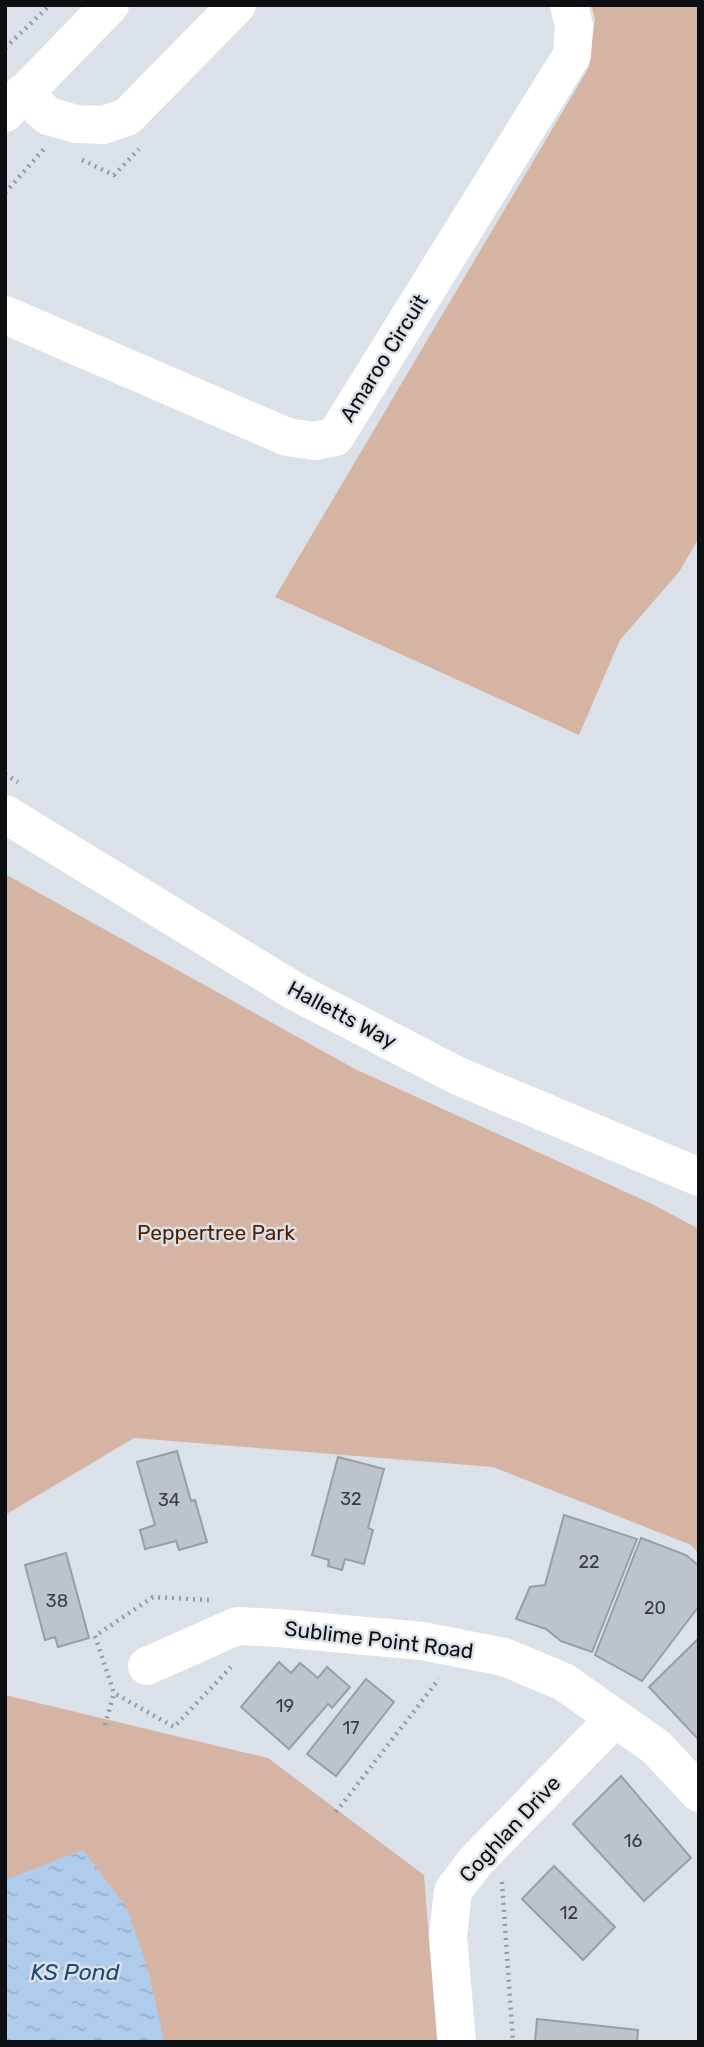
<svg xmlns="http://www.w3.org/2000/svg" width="704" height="2047" font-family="Rubik,sans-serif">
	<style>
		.park { fill: #d6b4a3 }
		.water { fill: url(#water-ripples) }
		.building { fill: #bdc3cb; stroke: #989ea5; stroke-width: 2 }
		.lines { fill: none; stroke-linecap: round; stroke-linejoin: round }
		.path { stroke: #959aa0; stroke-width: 4.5; stroke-dasharray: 2 5; stroke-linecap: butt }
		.minor { stroke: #fff; stroke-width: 38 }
		.labels { text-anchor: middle; stroke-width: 5; stroke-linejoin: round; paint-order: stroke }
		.number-label { font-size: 18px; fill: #393d40 }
		.street-label { font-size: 21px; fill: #0d1012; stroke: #dbe1e9 }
		.park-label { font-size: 21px; fill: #501f00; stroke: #dbe1e9 }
		.water-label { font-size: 23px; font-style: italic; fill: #204974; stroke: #dbe1e9 }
	</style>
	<defs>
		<pattern id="water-ripples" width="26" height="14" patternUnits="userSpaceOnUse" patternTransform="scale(1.75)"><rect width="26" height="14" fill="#afcced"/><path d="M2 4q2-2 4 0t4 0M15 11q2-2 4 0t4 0" fill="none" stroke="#95aeca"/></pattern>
	</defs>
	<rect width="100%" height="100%" fill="#dbe1e9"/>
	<path class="park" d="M591,5H699V538L679,572L620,640L579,735L275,597L589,67L595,19Z
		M5,874L355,1069L650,1203L699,1229V1554L691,1545L493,1467L134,1438L5,1515Z
		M5,1695L268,1758L424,1875L437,2042H5Z"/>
	<path class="water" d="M83,1850L127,1908L149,1973L164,2042H5V1880Z"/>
	<path class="building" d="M177,1451L191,1501L195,1500L207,1542L179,1550L176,1541L145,1549L140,1530L155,1525L137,1462Z
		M338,1457L384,1469L368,1528L373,1530L364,1564L345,1559L342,1570L328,1566L329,1560L312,1555Z
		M564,1515L637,1539L592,1652L561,1641L546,1629L516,1619L530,1587L545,1585Z
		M641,1538L686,1555L699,1566V1606L642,1681L595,1655Z
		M66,1553L89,1638L58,1647L55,1637L45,1640L25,1565Z
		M699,1638V1740L649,1687Z
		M279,1662L291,1673L300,1663L318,1678L327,1667L350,1687L332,1708L328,1704L289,1749L241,1707Z
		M366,1679L394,1702L336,1776L307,1754Z
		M621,1776L691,1858L644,1901L573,1824Z
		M554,1866L615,1927L583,1960L522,1899Z
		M537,2019L638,2030L637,2042H535Z"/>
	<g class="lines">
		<path class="path" d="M5,48L50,5
			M82,160L114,175L139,149
			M5,193L44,149
			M5,774L18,782
			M209,1600L153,1597L95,1636L114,1693L174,1727L231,1667
			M105,1725L114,1693
			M336,1812L439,1679
			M502,1882L513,2042"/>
		<path class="minor" d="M23,93L48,116L76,124L103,125L127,117L237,5
			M5,113L110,5
			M5,315L287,437L315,441L335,437L572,55L574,26L569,5
			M5,814L296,992L458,1076L699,1177
			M147,1666L237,1626L278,1628L422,1641L504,1657L564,1682L656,1747L699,1793
			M457,2042L448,1936L453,1891L475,1862L615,1718"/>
	</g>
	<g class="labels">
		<g class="number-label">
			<text x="351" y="1505">32</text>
			<text x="169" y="1506">34</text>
			<text x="589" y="1568">22</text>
			<text x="57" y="1607">38</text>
			<text x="655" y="1614">20</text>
			<text x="285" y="1712">19</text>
			<text x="351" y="1734">17</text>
			<text x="633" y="1847">16</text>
			<text x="569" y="1919">12</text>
		</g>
		<g class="street-label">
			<text transform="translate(384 358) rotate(-58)" y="7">Amaroo Circuit</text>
			<text transform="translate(342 1015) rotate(28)" y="7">Halletts Way</text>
			<text transform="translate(379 1640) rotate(7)" y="7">Sublime Point Road</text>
			<text transform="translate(510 1829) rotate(-47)" y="7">Coghlan Drive</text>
		</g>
		<g class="park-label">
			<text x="216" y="1240">Peppertree Park</text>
		</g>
		<g class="water-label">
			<text x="75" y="1980">KS Pond</text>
		</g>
	</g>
	<rect width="704" height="2047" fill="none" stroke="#0d1012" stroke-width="14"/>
</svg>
